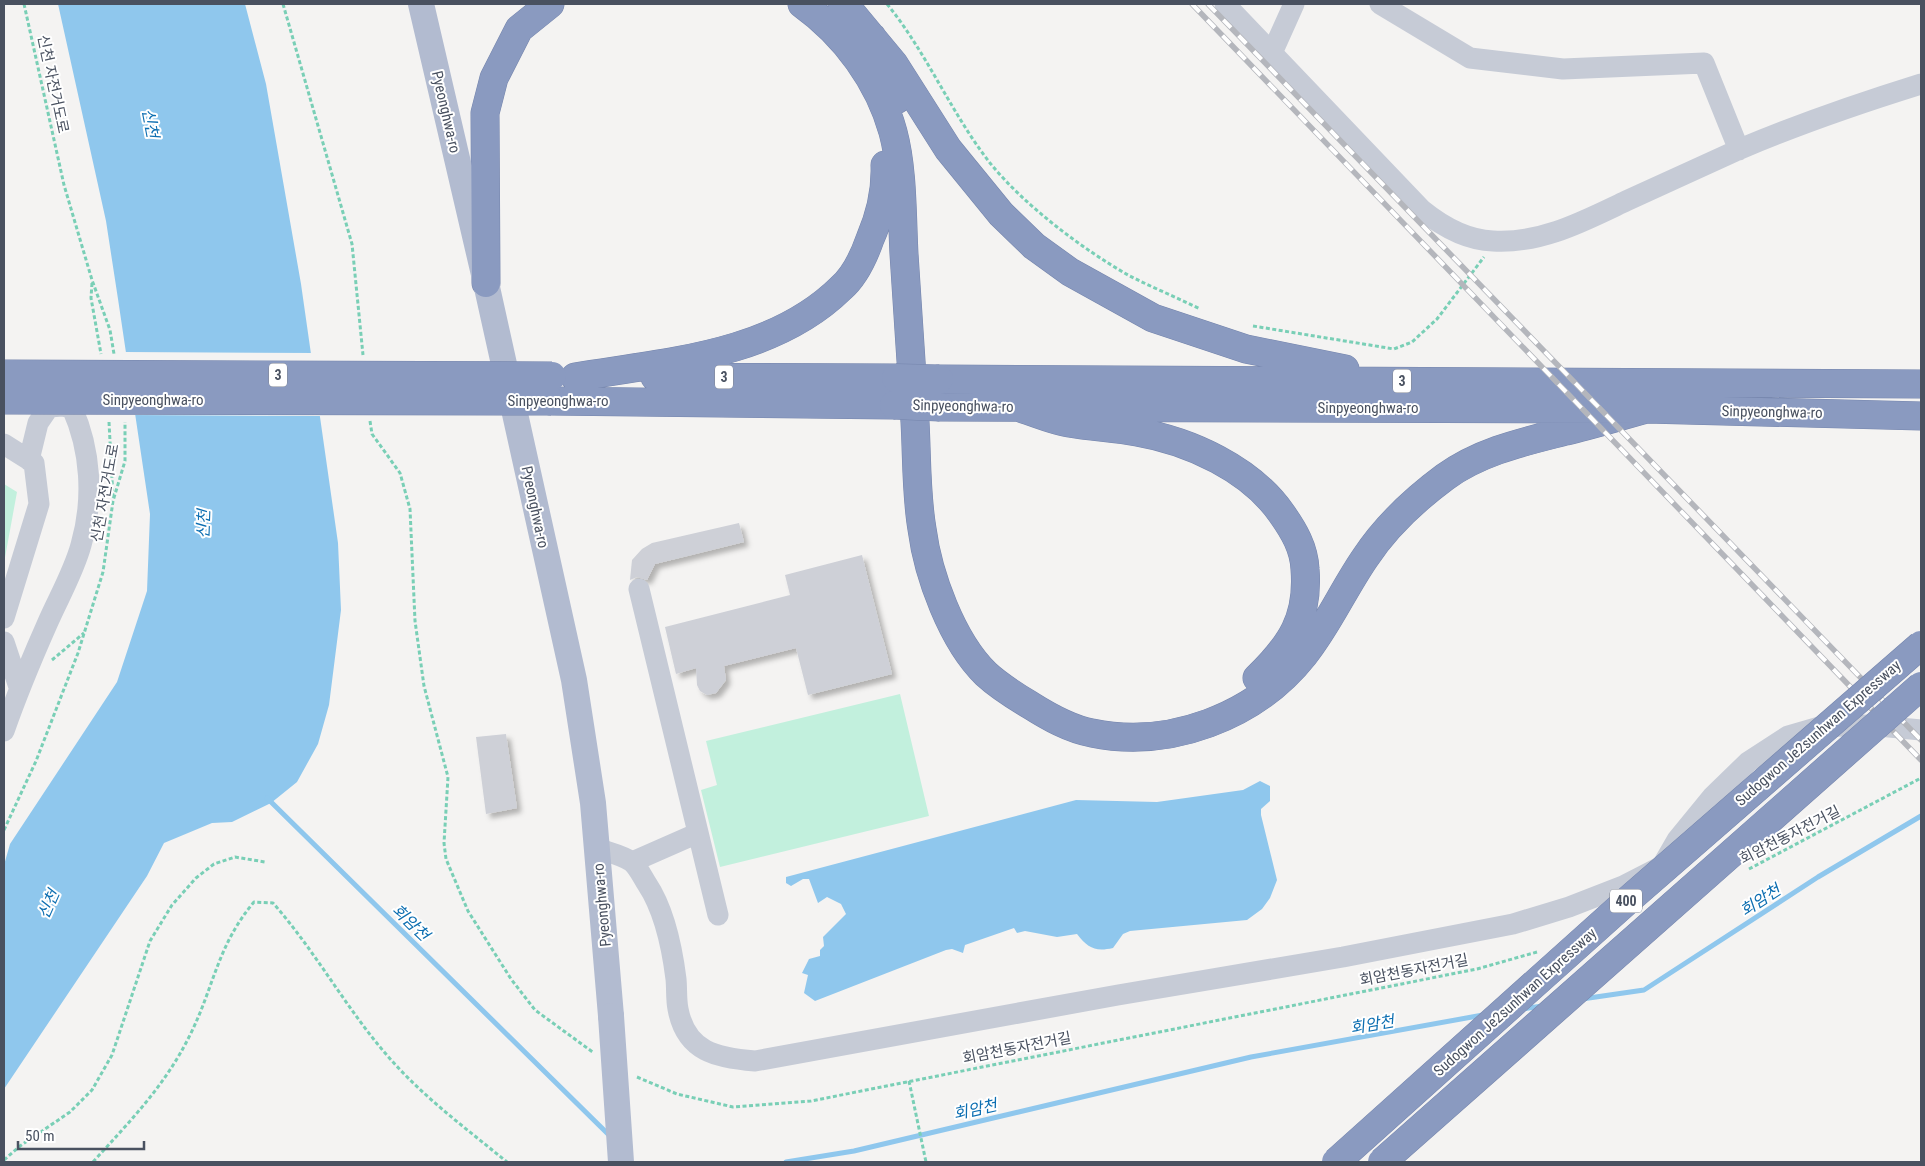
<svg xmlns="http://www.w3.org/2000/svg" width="1925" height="1166" font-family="'Roboto Condensed','Noto Sans KR',sans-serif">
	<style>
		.green { fill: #c2f0dd }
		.water { fill: #8fc7ed }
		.pier { fill: #f4f3f2 }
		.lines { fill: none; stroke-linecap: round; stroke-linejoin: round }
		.stream { stroke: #8fc7ed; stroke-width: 5 }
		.building { fill: #ced0d7; filter: url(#shadow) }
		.highway-casing { stroke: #7585ac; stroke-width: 29 }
		.path { stroke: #79cfb6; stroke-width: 3; stroke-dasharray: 4 2.5; stroke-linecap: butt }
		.minor { stroke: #c6cbd6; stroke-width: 21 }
		.major { stroke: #b2bbd0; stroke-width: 26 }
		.highway { stroke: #8a9ac0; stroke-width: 28 }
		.rail-casing { stroke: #b4b6bc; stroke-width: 5.5 }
		.rail { stroke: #fff; stroke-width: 4; stroke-dasharray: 11; stroke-linecap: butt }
		.highway-bridge-casing { stroke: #7585ac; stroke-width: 29; stroke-linecap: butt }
		.major-bridge { stroke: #b2bbd0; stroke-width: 26 }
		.highway-bridge { stroke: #8a9ac0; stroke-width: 28 }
		.labels { text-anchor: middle; stroke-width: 4; stroke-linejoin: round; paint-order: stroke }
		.shield { fill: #fff; stroke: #808590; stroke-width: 1 }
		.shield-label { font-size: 14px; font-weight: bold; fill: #495160 }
		.street-label { font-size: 15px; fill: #495160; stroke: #fff }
		.water-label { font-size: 16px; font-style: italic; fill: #0c6eb1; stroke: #fff }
	</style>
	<defs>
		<filter id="shadow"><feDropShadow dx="4.5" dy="4.5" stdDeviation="2.5" flood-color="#0004"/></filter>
	</defs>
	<rect width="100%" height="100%" fill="#f4f3f2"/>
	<path class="green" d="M4,484L17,492L4,563Z
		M900,694L929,816L720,867L701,790L717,785L706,741Z"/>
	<path class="water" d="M58,4H245L266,84L301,284L338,543L341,610L329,705L318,744L297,782L271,803L232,822L212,823L164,843L147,876L4,1089V865L10,844L117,682L147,591L150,514L118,299L106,221Z
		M1260,781L1270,786V801L1261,809V815L1277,880L1270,898L1262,909L1247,920L1130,931L1123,934L1113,948C1095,952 1088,948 1077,934L1057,937L1025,931L1017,933L1014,928L965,945L963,953L952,949L946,950L815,1001L804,993L808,975L802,973L809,959L820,956V950L824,946L823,937L846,914L841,904L827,897L818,903L809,879H803L791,886L786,883V877L1076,800L1157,802L1243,790Z"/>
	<path class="pier" d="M124,352L314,353L323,416L133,415Z"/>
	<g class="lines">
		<path class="stream" d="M267,798L610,1136
			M1582,999L1644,990L1818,877L1921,816
			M1523,1009L1542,1006
			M786,1162L854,1151L1251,1057L1483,1015"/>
	</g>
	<path class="building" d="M739,523L744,542L655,564L647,580L637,577L630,580L632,560L642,549L652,543Z
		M862,555L892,674L808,695L796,648L724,666L726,680L716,693L707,695L700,691L697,685L696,668L676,674L665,627L790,595L785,575Z
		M506,734L517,808L486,814L476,737Z"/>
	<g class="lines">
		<defs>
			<path id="highway" d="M802,4C845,35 879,81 893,132C903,169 902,216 904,254C908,310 911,366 915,422C917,457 916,494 922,529C928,575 952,641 986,674C999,686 1015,696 1030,705C1049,717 1070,729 1092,733C1169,749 1255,717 1304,655C1328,625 1343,590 1365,558C1386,526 1414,500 1445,477C1481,451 1523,442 1566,431C1593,425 1620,416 1647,409
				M842,4L850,11L894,64L948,149L1001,214L1034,246L1070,272L1153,318L1246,349L1345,369
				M872,37L896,100
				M486,283L485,113L494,78L519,29L550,4
				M575,377C665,362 772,356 841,288C855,276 864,256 870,239C880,216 886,190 885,165
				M655,377L896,378
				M939,379L1921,384
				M551,401L894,405
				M940,407L1647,409L1921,416
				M1018,407C1035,413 1052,420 1069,423C1092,427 1115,428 1137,432C1190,441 1251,469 1282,514C1294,531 1304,548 1305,569C1309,618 1291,645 1257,678"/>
		</defs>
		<use href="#highway" class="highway-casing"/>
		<path class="path" d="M24,4L64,185L92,280L110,330L114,354
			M283,4L352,244L363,355
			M887,4C927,53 951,113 990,163C1024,205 1081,248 1128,275C1151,287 1176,297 1200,309
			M92,283L91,298L101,354
			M1253,326L1394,349L1412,342L1437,319L1484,257
			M370,421L372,434L400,473L410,509L415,621L424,686L448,777L444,843L446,859L468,911L511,979L535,1010L594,1053
			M109,422L113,498
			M52,660L84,633
			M4,830L36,761L78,653L103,572L113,501L125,461V422
			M1749,869L1921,778
			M637,1077L677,1094L733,1107L811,1101L1477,969L1537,952
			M909,1081L926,1162
			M4,1160L20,1146L70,1112L92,1090L112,1055L150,941L172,905L196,878L214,864L235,857L265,862
			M93,1162C130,1121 165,1086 190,1035C214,987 217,946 254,902L273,903C317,953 348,1012 392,1061C426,1099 468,1130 507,1162"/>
		<path class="minor" d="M1225,4L1422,210C1443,227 1466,240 1493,241C1541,244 1584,221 1626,201C1664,184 1702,166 1740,149C1799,124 1860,103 1921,84
			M1380,4L1470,58L1563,69L1704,63L1739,150
			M1272,53L1294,4
			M4,444L34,463L39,504L4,618
			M639,589L718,915
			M4,642L19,687
			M4,731C17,694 32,658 48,622C59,597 74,571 81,545C94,500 91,450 72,408L62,406L49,407L38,423L29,460
			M597,848C607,852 623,855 632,862C638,867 643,878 647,884C665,911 672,947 676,979C677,989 676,999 678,1009C686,1052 717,1058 755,1061L1118,995L1343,957L1513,924L1569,907L1623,886L1662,866L1677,840L1713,796L1748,762L1788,736L1819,727L1868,725L1921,730
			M632,862L698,833"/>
		<path class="major" d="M421,4L486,283L574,680L593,803L611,1016"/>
		<use href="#highway" class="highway"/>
		<defs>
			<path id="rail" d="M1192,4L1921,760
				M1208,4L1921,740"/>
		</defs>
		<use href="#rail" class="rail-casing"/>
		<use href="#rail" class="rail"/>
		<defs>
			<path id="highway-bridge" d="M4,374L552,376
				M896,378L939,379
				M4,400L551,401
				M894,405L940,407
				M1336,1162L1627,901L1921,645
				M1382,1162L1921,686"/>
		</defs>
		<use href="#highway-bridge" class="highway-bridge-casing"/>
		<path class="major-bridge" d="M611,1016L621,1162"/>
		<use href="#highway-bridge" class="highway-bridge"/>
	</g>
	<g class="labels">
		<g class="shield">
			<rect x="269" y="363.5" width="18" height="23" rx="4"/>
			<rect x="715" y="365.5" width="18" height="23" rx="4"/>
			<rect x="1393" y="369.5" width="18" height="23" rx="4"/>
			<rect x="1610" y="889.5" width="32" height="23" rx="4"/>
		</g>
		<g class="shield-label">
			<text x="278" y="380">3</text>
			<text x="724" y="382">3</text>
			<text x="1402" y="386">3</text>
			<text x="1626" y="906">400</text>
		</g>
		<g class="street-label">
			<text transform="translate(53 84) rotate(78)" y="5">신천 자전거도로</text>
			<text transform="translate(446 112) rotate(77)" y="5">Pyeonghwa-ro</text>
			<text x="153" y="405">Sinpyeonghwa-ro</text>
			<text x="558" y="406">Sinpyeonghwa-ro</text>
			<text transform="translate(963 406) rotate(1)" y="5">Sinpyeonghwa-ro</text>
			<text x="1368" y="413">Sinpyeonghwa-ro</text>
			<text transform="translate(1772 412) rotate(1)" y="5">Sinpyeonghwa-ro</text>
			<text transform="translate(105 493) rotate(-80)" y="5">신천 자전거도로</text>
			<text transform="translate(535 507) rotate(78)" y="5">Pyeonghwa-ro</text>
			<text transform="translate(1818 733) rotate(-41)" y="5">Sudogwon Je2sunhwan Expressway</text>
			<text transform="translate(1790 835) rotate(-27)" y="5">회암천동자전거길</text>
			<text transform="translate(602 905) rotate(-95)" y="5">Pyeonghwa-ro</text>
			<text transform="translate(1414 970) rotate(-11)" y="5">회암천동자전거길</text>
			<text transform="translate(1515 1002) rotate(-42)" y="5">Sudogwon Je2sunhwan Expressway</text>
			<text transform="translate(1017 1048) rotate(-11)" y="5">회암천동자전거길</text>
		</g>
		<g class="water-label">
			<text transform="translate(151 123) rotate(79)" y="6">신천</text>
			<text transform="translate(203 524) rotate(-88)" y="6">신천</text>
			<text transform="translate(1760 900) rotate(-33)" y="6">회암천</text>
			<text transform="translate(48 904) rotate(-66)" y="6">신천</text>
			<text transform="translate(411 922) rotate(44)" y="6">회암천</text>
			<text transform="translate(1372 1024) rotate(-10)" y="6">회암천</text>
			<text transform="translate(975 1109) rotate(-13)" y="6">회암천</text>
		</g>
	</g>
	<rect width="1925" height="1166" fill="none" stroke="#495160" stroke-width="10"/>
	<path d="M18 1141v8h126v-8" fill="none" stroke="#495160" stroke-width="2.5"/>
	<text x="25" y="1141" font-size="15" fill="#495160" stroke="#ffffff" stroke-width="4" paint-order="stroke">50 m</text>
</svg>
